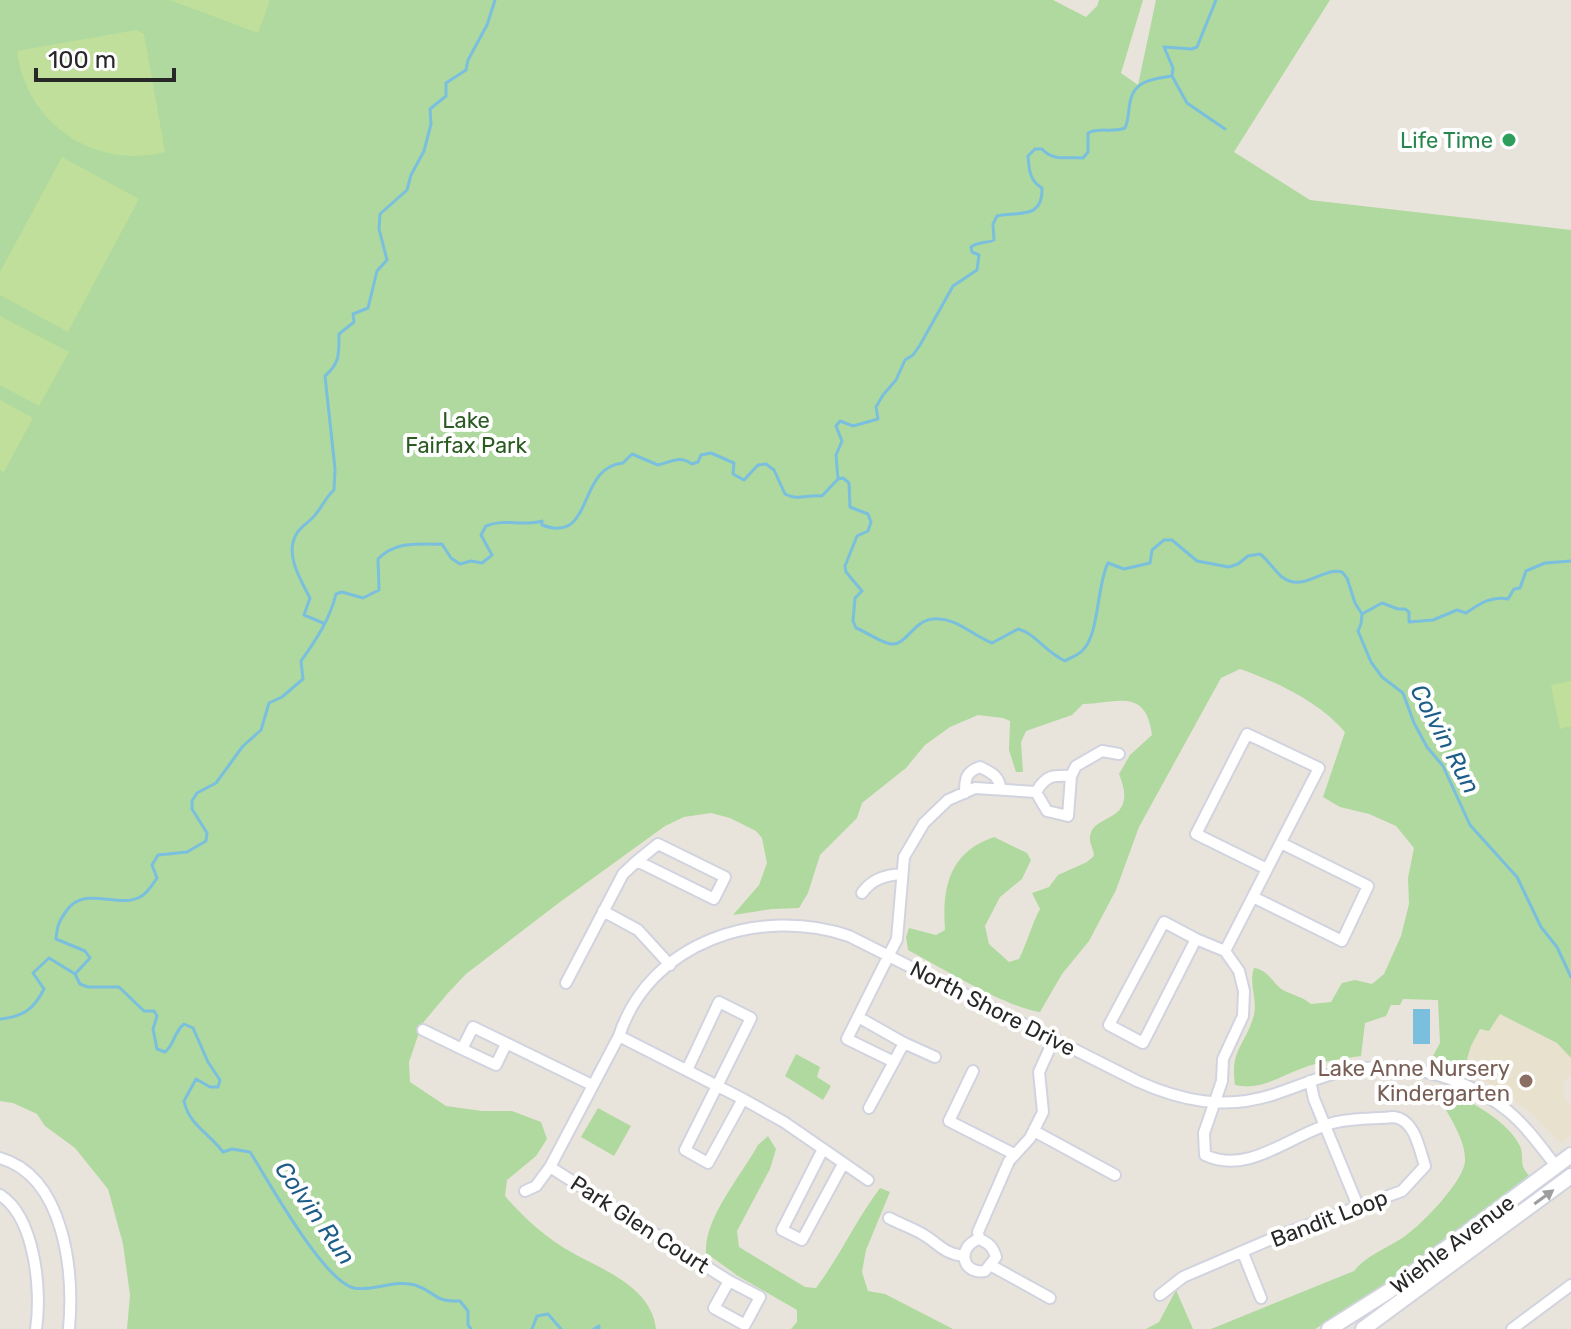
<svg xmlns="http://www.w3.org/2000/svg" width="1571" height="1329" font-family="Rubik,sans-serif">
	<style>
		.education { fill: #e8e1cd }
		.green { fill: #afd99e }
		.pitch { fill: #bfdf9b }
		.water { fill: #7bbfde }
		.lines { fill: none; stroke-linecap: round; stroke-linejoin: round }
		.stream { stroke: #7bbfde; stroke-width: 3 }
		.minor-casing { stroke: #d1d3df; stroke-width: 14 }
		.secondary-casing { stroke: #d1d3df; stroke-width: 18 }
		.minor { stroke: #fff; stroke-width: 10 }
		.secondary { stroke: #fff; stroke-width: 14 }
		.oneway { fill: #9e9e9e }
		.leisure-dot { fill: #2e9e5b; stroke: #fff; stroke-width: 3 }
		.education-dot { fill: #8d6e63; stroke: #fff; stroke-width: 3 }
		.labels { text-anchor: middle; stroke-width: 8; stroke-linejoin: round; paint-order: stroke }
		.leisure-label { font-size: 22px; fill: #27864d; stroke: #fff; text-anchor: end }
		.park-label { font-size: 22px; fill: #2b5b22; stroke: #fff }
		.street-label { font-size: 22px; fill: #282828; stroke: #fff }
		.education-label { font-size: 22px; fill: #785e54; stroke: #fff; text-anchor: end }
		.water-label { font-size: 24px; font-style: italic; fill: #1d5d87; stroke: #fff }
	</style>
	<rect width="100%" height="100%" fill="#e9e4db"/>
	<path class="education" d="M1499,1013L1557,1043L1571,1058V1074L1563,1083L1565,1101L1571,1103V1133L1561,1144L1531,1113L1483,1079L1462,1067L1465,1066L1471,1046L1480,1029Z"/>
	<path class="green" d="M0,0H1053L1086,17L1097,6L1099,0H1143L1121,73L1138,85L1156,0H1330L1234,152L1310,200L1571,230V1058L1557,1043L1500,1014L1489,1031L1480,1029L1471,1046L1465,1066C1455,1068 1439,1065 1433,1056L1440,1043L1438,1000L1403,999L1400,1005H1391L1386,1016L1365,1023L1361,1056C1342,1059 1321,1061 1303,1068C1280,1076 1260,1091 1235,1085C1230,1050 1244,1047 1253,1018C1259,1001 1248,985 1254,968C1270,970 1273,986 1287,992C1298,997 1301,996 1311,1004L1331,1002L1342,983L1355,980L1372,984L1384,974L1401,936L1409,904L1408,878L1414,848L1396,826L1369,814L1340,807L1323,797L1345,732C1319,702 1277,682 1240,669L1221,678L1139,827L1116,890L1089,941L1062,974L1040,1012C1005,1007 942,968 908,950L906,937L909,928L936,935L945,930C942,888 949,852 994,837L1027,853L1031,860L1022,879L1000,897L985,926L989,944L1009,962L1019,959C1027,943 1031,926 1040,909L1032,893L1049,887L1058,875L1087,862L1094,856C1094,850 1089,843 1090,837C1092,812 1140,825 1119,774L1130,755L1152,735C1146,687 1117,703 1083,704L1072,715L1026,731L1021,742L1023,772H1016L1009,750L1010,721L1003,718L978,715L950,727L925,745L906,768L862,803L857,818L820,855L808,893L799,908L772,909L733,915L759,885L767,863L762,838L756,831L730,818L711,813L684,817L665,826L560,902L466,974L448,993L422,1024L409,1062L410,1082L446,1106L482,1111H512L541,1122L547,1139L536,1156L507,1180L505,1196C521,1215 540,1232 561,1246C595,1268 651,1283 656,1329H127L130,1295L123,1244L108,1189L75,1148L45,1126L37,1114L13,1103L0,1101Z
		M796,1054L820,1067L817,1077L831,1086L823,1100L785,1076Z
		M1457,1095C1478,1106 1509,1123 1520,1146C1525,1158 1518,1165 1529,1175L1520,1185L1393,1280L1315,1329H1211L1354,1271C1366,1256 1383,1250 1399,1240C1417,1230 1464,1182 1465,1161C1466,1144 1454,1124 1446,1110L1449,1099Z
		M598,1108L631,1126L614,1156L581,1137Z
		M768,1136L776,1149L770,1169L737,1231L739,1247L805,1287L816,1288C840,1256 856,1220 880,1188L890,1192L866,1250L862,1272L868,1291L885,1294L953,1329H791L797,1322V1310L738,1276L706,1253C704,1218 741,1176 758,1145Z
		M1176,1290L1193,1329H1146L1159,1322Z"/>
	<path class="pitch" d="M170,0H270L258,33Z
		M136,30L144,34L165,152C95,170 26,124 17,51Z
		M62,157L139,199L68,332L0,295V272Z
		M0,316L69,352L39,406L0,385Z
		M0,400L33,418L4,472L0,470Z
		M1571,681V726L1560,729L1551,685Z"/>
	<path class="water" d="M1413,1009H1430V1044H1413Z"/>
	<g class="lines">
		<path class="stream" d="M1172,76L1173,68L1164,47L1192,49L1197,47L1216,0
			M838,479L836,455L842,441L836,426L840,421L853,426L878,419L876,407L883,395L896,380L905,360L913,355L920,345L953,286L977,270L979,255L972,252L971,247C979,241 986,244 994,240L993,224L997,216C1019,211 1043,220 1042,188C1029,181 1029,168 1028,156L1035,149H1042C1052,161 1068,157 1083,158L1088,152V133C1100,127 1112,133 1125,128C1129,119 1128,112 1130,102C1134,80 1153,79 1172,76L1187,103L1225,129
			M1362,614L1382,603L1398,609H1405L1409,612V622L1433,620L1457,610L1466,613C1481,603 1491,596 1508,599L1514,589L1520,588L1526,571L1545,563L1571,561
			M323,623L304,615L310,598C300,579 284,553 297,533C302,525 310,522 315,515C323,506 325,498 334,490L335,469L325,376C340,363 339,354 339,334L354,322L353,314L368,308L377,271L387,260L379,229L380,214L407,190L411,175L424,151L431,124L430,109L446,96V83L466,70L468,60L487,25L495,0
			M75,974L90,958L85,951L56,939C57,926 59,921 67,910C86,885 117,909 140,897C147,894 153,884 157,878L152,865L158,855L187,852L206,841L207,833L192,809V801L197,793L216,783L243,746L261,730L269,703L282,697L303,679L301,661C316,640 330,619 336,594L342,592L363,598L379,590L378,559C397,540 418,545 442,544L451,558L460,564L471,561L482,563L492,555L481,535L486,526C505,518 523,527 542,521V525C595,545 576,467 623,463L632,454L658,465C672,462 679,455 692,464L698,462L701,455L711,453L734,463L733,474L744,480L758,465L766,464L774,470L785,494C798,501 808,494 822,496L838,479L843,478L849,483L850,507L868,514L871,522L868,531L857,536L845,566L846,572L862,591L855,598L853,621L856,628C867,632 879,642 891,644C906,646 914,620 933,619C957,617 971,635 992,643L1018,629C1035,633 1045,652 1065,661C1070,658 1078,655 1082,651C1100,634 1096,587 1108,563L1124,569L1150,563L1152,550L1164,540H1172L1197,561L1229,567L1238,564L1248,556L1260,554C1268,560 1274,570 1282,577C1304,593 1322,567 1342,572L1347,578L1355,603L1362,614L1361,624L1358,631L1371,662L1382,677L1403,693L1414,723L1427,747L1443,766L1470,825L1517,877L1541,927L1557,947L1571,977
			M0,1019C23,1017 34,1009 44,989L33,973L49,958L75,974L80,984L88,987H119L144,1011H154L157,1016L153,1029L157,1049L165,1052C175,1044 173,1033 184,1024L193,1028L208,1062L220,1080L218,1087H210L196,1079L184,1101C189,1125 209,1133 223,1152L232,1149L250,1152C268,1180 323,1281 354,1288C374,1292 395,1279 415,1285C437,1292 432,1302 460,1301L468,1311V1325L471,1329
			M532,1329L537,1316L548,1314L561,1329
			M594,1329L599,1326V1329"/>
		<defs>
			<path id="minor" d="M1036,792L1047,811L1068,816L1071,776
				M965,793C965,778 966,772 980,767C990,772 1000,776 1000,789
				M862,893C872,879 885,875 902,874
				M1253,897L1342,941L1368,886L1281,843
				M603,911L638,930L670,965
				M1225,951L1319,768L1247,734L1196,834L1267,869
				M566,983L623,874L637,861L714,899L725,877L658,844L637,861
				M858,1017L847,1039L894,1062
				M423,1030L462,1049
				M619,1036L743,1099L784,1122L868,1180
				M904,1043L935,1057
				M506,1044L496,1065L462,1049L473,1027L592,1085
				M687,1070L719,1002L751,1018L685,1150L708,1163L743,1099
				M973,1071L949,1121L1014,1154
				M1310,1081L1314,1099L1358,1206
				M869,1108L904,1043L858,1017L897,939L904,857L924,823L948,800L975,788L1036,792C1046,775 1053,775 1071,776L1076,766L1102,751L1119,754
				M1034,1131L1115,1175
				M822,1151L782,1230L802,1240L843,1164
				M0,1158C65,1177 74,1272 69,1329
				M550,1167L729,1281
				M525,1191L536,1186L550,1167L619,1036C650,941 760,906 849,936L1137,1081C1181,1101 1225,1110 1272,1095C1294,1088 1314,1079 1336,1073C1395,1058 1460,1073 1508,1111C1527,1127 1541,1147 1556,1166
				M0,1195C35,1217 42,1291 36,1329
				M889,1218C900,1224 913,1228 924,1235C939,1244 943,1253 963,1256
				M979,1239C989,1243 993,1247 996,1257L985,1271C962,1275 956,1247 979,1239L978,1232L1009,1161L1030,1138L1043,1112L1039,1072L1054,1039
				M1243,1253L1261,1298
				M992,1266L1050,1298
				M729,1281L760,1297L745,1325L714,1308Z
				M1160,1295L1183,1277L1283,1234L1402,1191L1425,1166C1419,1148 1415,1120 1394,1117C1375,1119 1352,1118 1333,1123C1291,1134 1249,1176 1205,1155L1204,1133L1222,1081L1223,1059L1243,1016L1244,991L1239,971L1225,951L1196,939L1143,1043L1109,1025L1164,922L1196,939
				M1512,1329L1571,1285"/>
			<path id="secondary" d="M1329,1329L1389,1291L1571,1155
				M1363,1329L1571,1176"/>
		</defs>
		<use href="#minor" class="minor-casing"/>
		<use href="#secondary" class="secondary-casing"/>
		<use href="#minor" class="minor"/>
		<use href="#secondary" class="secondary"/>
	</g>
	<defs><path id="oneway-solid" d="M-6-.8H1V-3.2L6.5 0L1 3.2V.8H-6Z" transform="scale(2)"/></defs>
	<use class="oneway" href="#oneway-solid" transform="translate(1544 1197) rotate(-36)"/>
	<circle class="leisure-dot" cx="1509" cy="140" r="8"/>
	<circle class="education-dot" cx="1526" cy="1081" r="8"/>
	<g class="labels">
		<g class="leisure-label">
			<text x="1493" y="148">Life Time</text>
		</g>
		<g class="park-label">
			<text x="466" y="428">Lake<tspan x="466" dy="25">Fairfax Park</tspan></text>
		</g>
		<g class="street-label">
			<text transform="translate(993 1008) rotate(27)" y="8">North Shore Drive</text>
			<text transform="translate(1329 1218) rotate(-21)" y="8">Bandit Loop</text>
			<text transform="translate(640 1224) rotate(33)" y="8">Park Glen Court</text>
			<text transform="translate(1452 1244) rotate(-37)" y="8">Wiehle Avenue</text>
		</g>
		<g class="education-label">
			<text x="1510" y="1076">Lake Anne Nursery<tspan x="1510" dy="25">Kindergarten</tspan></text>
		</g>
		<g class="water-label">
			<text transform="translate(1445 739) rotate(62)" y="8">Colvin Run</text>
			<text transform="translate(315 1213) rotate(55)" y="8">Colvin Run</text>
		</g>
	</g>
	<path d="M36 68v12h138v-12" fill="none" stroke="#282828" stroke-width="4"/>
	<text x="48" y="68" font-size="24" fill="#282828" stroke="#ffffff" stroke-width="6" paint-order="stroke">100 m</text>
</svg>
